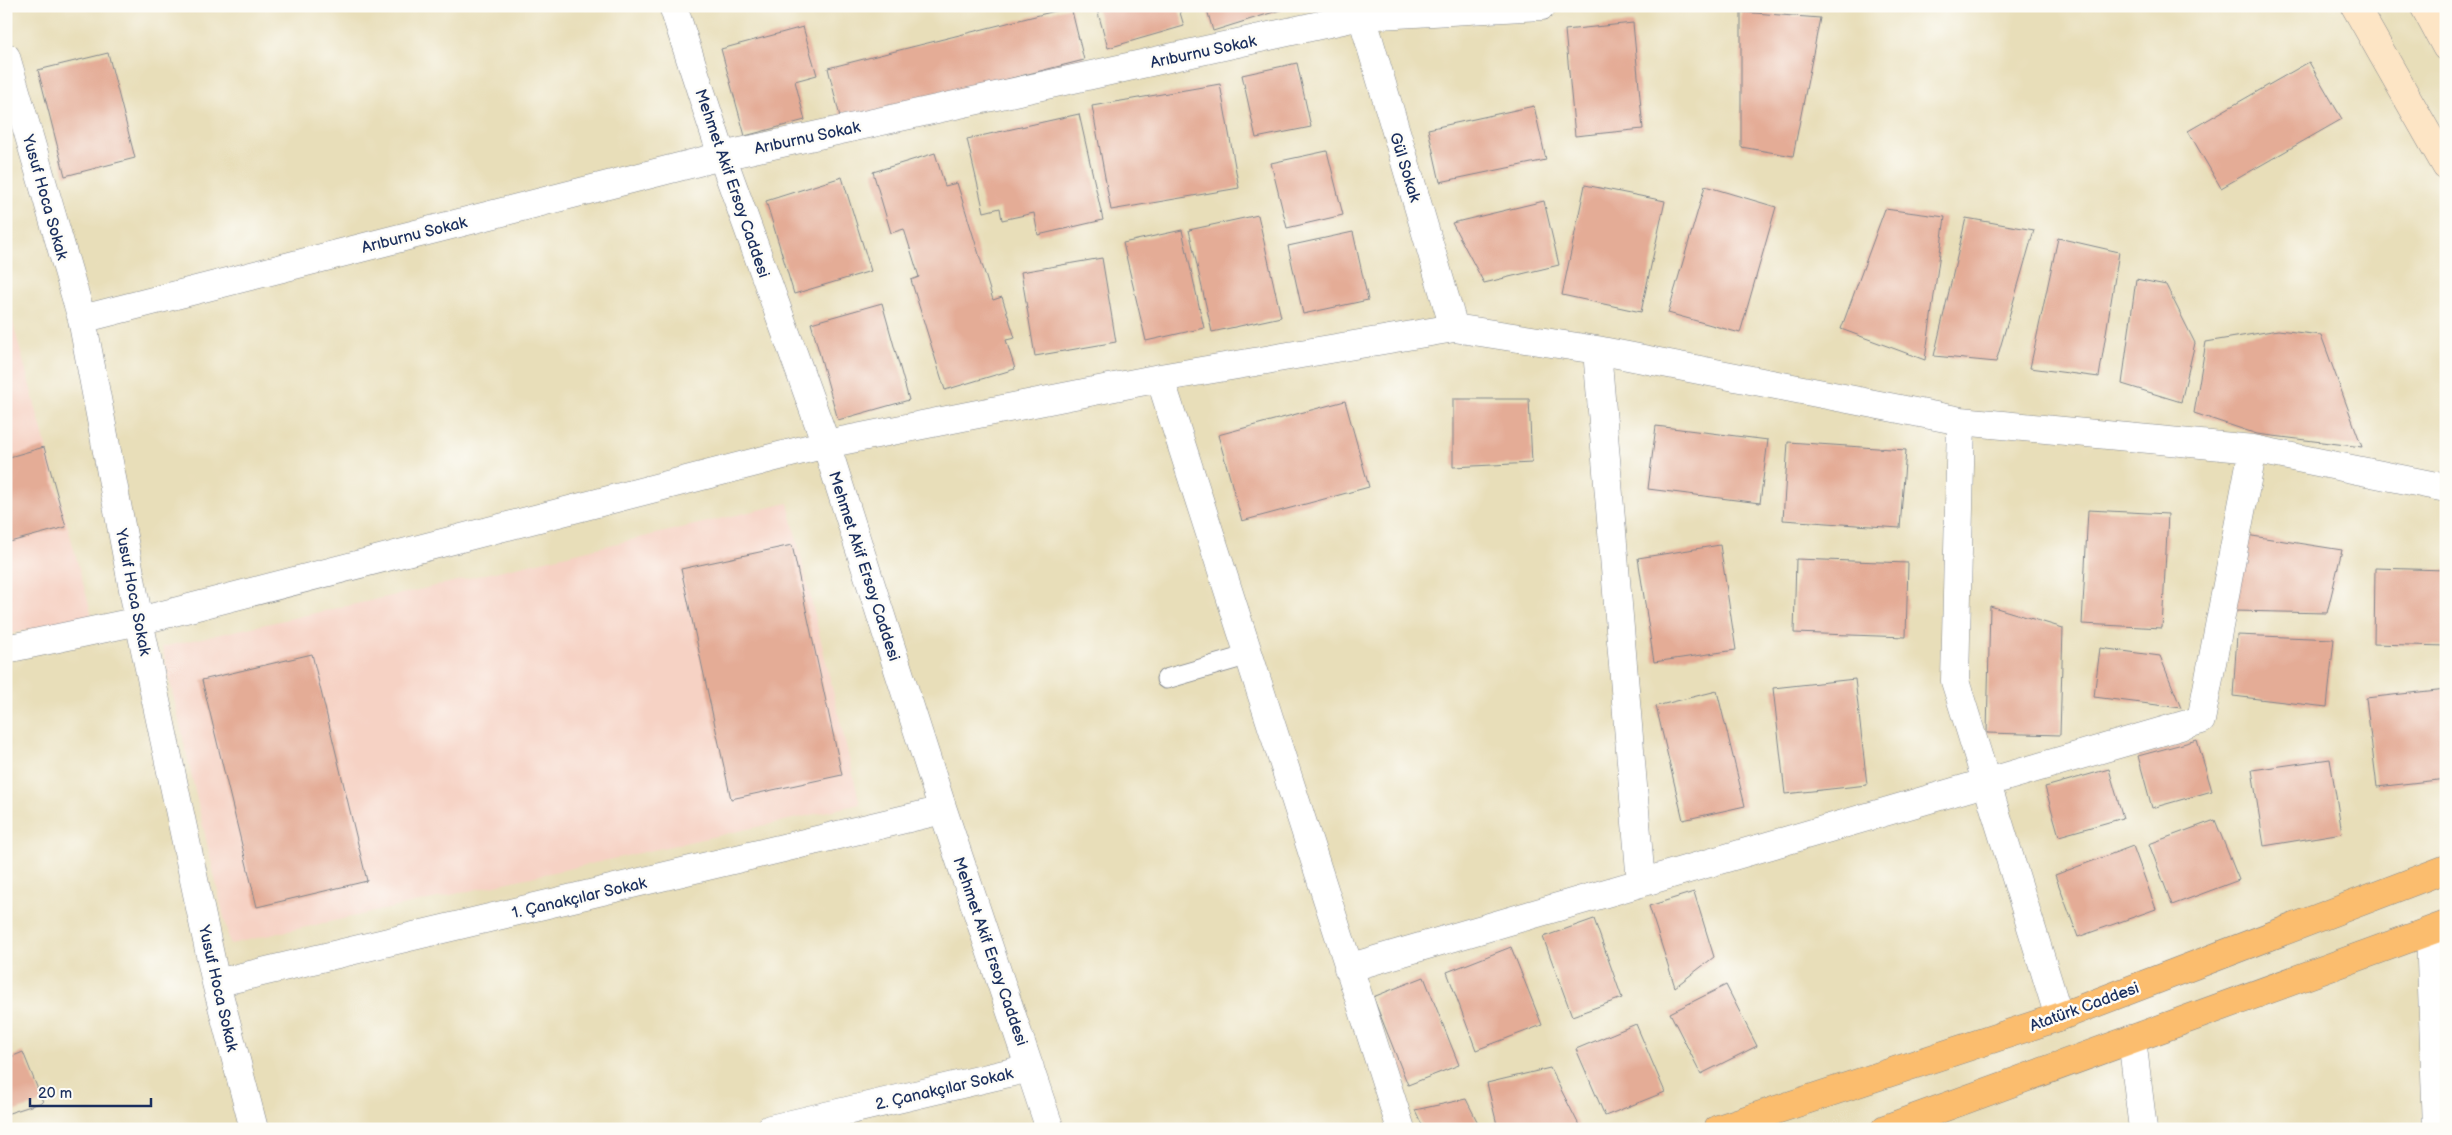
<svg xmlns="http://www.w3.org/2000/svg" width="2452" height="1135" font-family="'Balsamiq Sans',sans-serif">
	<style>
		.built { fill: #f6d2c4 }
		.building { fill: #e4ac96 }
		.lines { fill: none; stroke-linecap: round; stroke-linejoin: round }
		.service-casing { stroke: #82868c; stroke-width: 21 }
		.minor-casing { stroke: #82868c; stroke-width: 29 }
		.secondary-casing { stroke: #82868c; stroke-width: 29 }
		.trunk-casing { stroke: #82868c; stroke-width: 29 }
		.service { stroke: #fff; stroke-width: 19 }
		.minor { stroke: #fff; stroke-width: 28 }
		.secondary { stroke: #fde5c5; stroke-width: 28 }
		.trunk { stroke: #fbbd6e; stroke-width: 28 }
		.labels { text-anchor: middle; stroke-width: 5; stroke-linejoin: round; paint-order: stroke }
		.street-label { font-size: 16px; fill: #1b2f5e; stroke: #fdfcf7 }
	</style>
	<rect width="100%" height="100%" fill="#fdfcf7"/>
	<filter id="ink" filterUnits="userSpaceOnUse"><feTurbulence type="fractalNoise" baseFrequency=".02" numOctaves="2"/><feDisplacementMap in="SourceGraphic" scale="10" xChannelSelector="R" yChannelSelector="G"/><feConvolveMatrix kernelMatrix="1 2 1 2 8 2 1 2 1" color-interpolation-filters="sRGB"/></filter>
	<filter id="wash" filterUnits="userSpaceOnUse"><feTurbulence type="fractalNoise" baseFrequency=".0096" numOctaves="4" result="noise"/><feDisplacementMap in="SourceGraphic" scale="20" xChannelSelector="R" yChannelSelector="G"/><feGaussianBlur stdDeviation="1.12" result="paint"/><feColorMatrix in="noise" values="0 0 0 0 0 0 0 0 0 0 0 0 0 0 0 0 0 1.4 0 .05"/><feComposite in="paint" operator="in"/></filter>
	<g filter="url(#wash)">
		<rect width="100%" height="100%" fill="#e8deb9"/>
		<path class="built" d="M6,297L92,616L6,635Z
			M788,503L860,804L230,944L162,647L414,591Z"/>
		<g id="blocks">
			<path class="building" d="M1096,6H1178L1184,26L1108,48Z
				M1206,6H1290V7L1213,31Z
				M1071,7L1084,60L841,121L828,68Z
				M1741,12L1820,18L1793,156L1741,147Z
				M1633,23L1643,129L1575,136L1565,30Z
				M803,27L817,75L795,81L805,120L745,136L721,49Z
				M108,53L135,158L65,176L38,70Z
				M2309,62L2342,119L2221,188L2188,131Z
				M1297,63L1311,127L1256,138L1242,75Z
				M1220,84L1239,188L1111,210L1092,106Z
				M1534,106L1546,160L1440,182L1428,129Z
				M1079,114L1103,220L1038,235L1034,213L1002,220L1000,208L984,212L967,139Z
				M1327,151L1343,215L1287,228L1271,163Z
				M935,153L945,186L957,183L993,300L1002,297L1015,338L1006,340L1015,369L945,390L911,280L919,277L904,229L891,233L873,172Z
				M842,177L871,271L794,294L766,201Z
				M1585,185L1665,201L1641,312L1562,295Z
				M1705,186L1776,207L1740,333L1668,313Z
				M1544,201L1559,265L1484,283L1452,223Z
				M1885,209L1945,217L1925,360L1841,329Z
				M1258,215L1281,317L1212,332L1189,230Z
				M1966,218L2034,230L1996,362L1934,356Z
				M1182,230L1204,328L1146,341L1123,243Z
				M1353,232L1368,300L1303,314L1288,246Z
				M2058,238L2119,252L2099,377L2030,368Z
				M1102,258L1116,342L1035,356L1021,272Z
				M2136,279L2166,285L2195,343L2181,402L2122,384Z
				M882,303L909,400L838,420L811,323Z
				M2278,330L2321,335L2362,447L2257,434L2194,413L2206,342Z
				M1453,399H1529L1532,463L1453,467Z
				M1345,401L1369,487L1242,521L1218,435Z
				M1656,426L1768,440L1760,503L1648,489Z
				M1788,442L1906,450L1900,528L1783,520Z
				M44,447L66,527L6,543V458Z
				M2088,510L2168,514L2162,628L2082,624Z
				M2246,535L2342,550L2327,613L2235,611Z
				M792,545L842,775L731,799L681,569Z
				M1720,545L1736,650L1654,662L1638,558Z
				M1796,559L1908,563L1906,637L1794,633Z
				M2375,568L2446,570V646L2374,644Z
				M1990,606L2063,628L2060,735L1987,733Z
				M2237,635L2334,639L2327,707L2233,696Z
				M2100,648L2160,656L2181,708L2094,697Z
				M312,654L367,881L257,907L202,680Z
				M1855,679L1867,785L1785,794L1773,688Z
				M2446,689V779L2377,787L2366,698Z
				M1717,691L1745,806L1683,820L1656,706Z
				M2197,740L2212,791L2152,808L2138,756Z
				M2330,759L2342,833L2264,846L2252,770Z
				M2109,769L2123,818L2059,836L2045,787Z
				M2215,820L2239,880L2172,905L2149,844Z
				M2133,846L2156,909L2078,937L2055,875Z
				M1694,892L1714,957L1675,987L1649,906Z
				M1594,919L1622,998L1572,1016L1543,937Z
				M1511,947L1542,1025L1476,1050L1447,972Z
				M1424,977L1459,1065L1408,1085L1373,997Z
				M1726,985L1757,1046L1701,1074L1670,1013Z
				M1636,1024L1665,1092L1605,1116L1576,1049Z
				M23,1052L43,1102L6,1114V1059Z
				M1550,1068L1581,1129H1498L1487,1083Z
				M1466,1099L1481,1129H1424L1415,1110Z"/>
		</g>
	</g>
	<g filter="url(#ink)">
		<use href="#blocks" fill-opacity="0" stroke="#82868c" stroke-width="1"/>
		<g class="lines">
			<defs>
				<path id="service" d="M1166,679L1249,655"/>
				<path id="minor" d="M673,6L722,156L826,444L943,810L1050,1129
					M1359,6L1454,328
					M6,57L82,319L139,621L216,983L254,1129
					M82,319L722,156L1361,16L1542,6
					M1597,350L1641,883
					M1160,378L1401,1129
					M1961,421L1955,681L2059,1017
					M6,649L139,621L826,444L1160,378L1454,328L1597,350L1961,421L2253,449L2446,488
					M2430,932L2437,1129
					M1348,968L2201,720L2253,449
					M216,983L943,810
					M2132,1039L2143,1129
					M770,1129L1030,1068"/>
				<path id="secondary" d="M2355,6L2446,166
					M2424,6L2446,47"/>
				<path id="trunk" d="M1718,1129L2059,1017L2446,869
					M1885,1129L2446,925"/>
			</defs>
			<use href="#service" class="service-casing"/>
			<use href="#minor" class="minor-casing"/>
			<use href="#secondary" class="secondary-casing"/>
			<use href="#trunk" class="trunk-casing"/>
			<use href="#service" class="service"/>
			<use href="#minor" class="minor"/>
			<use href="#secondary" class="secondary"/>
			<use href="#trunk" class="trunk"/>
		</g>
	</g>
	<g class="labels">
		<g class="street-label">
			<text transform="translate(1203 51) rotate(-12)" y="6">Arıburnu Sokak</text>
			<text transform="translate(807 137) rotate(-12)" y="6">Arıburnu Sokak</text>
			<text transform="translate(1406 167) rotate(73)" y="6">Gül Sokak</text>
			<text transform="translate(733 183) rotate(71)" y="6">Mehmet Akif Ersoy Caddesi</text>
			<text transform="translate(46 197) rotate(74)" y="6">Yusuf Hoca Sokak</text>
			<text transform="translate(414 234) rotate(-14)" y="6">Arıburnu Sokak</text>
			<text transform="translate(865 566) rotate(72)" y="6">Mehmet Akif Ersoy Caddesi</text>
			<text transform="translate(134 592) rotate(79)" y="6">Yusuf Hoca Sokak</text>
			<text transform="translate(579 897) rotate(-13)" y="6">1. Çanakçılar Sokak</text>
			<text transform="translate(991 951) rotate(71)" y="6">Mehmet Akif Ersoy Caddesi</text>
			<text transform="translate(219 988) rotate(77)" y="6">Yusuf Hoca Sokak</text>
			<text transform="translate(2084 1006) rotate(-20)" y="6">Atatürk Caddesi</text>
			<text transform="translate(944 1088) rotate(-13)" y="6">2. Çanakçılar Sokak</text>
		</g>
	</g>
	<rect width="2452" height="1135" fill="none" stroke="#fdfcf7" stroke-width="25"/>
	<path d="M30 1098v8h121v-8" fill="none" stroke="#1b2f5e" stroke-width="2.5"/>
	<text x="38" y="1098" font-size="15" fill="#1b2f5e" stroke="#fdfcf7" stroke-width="4" paint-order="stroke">20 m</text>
</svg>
